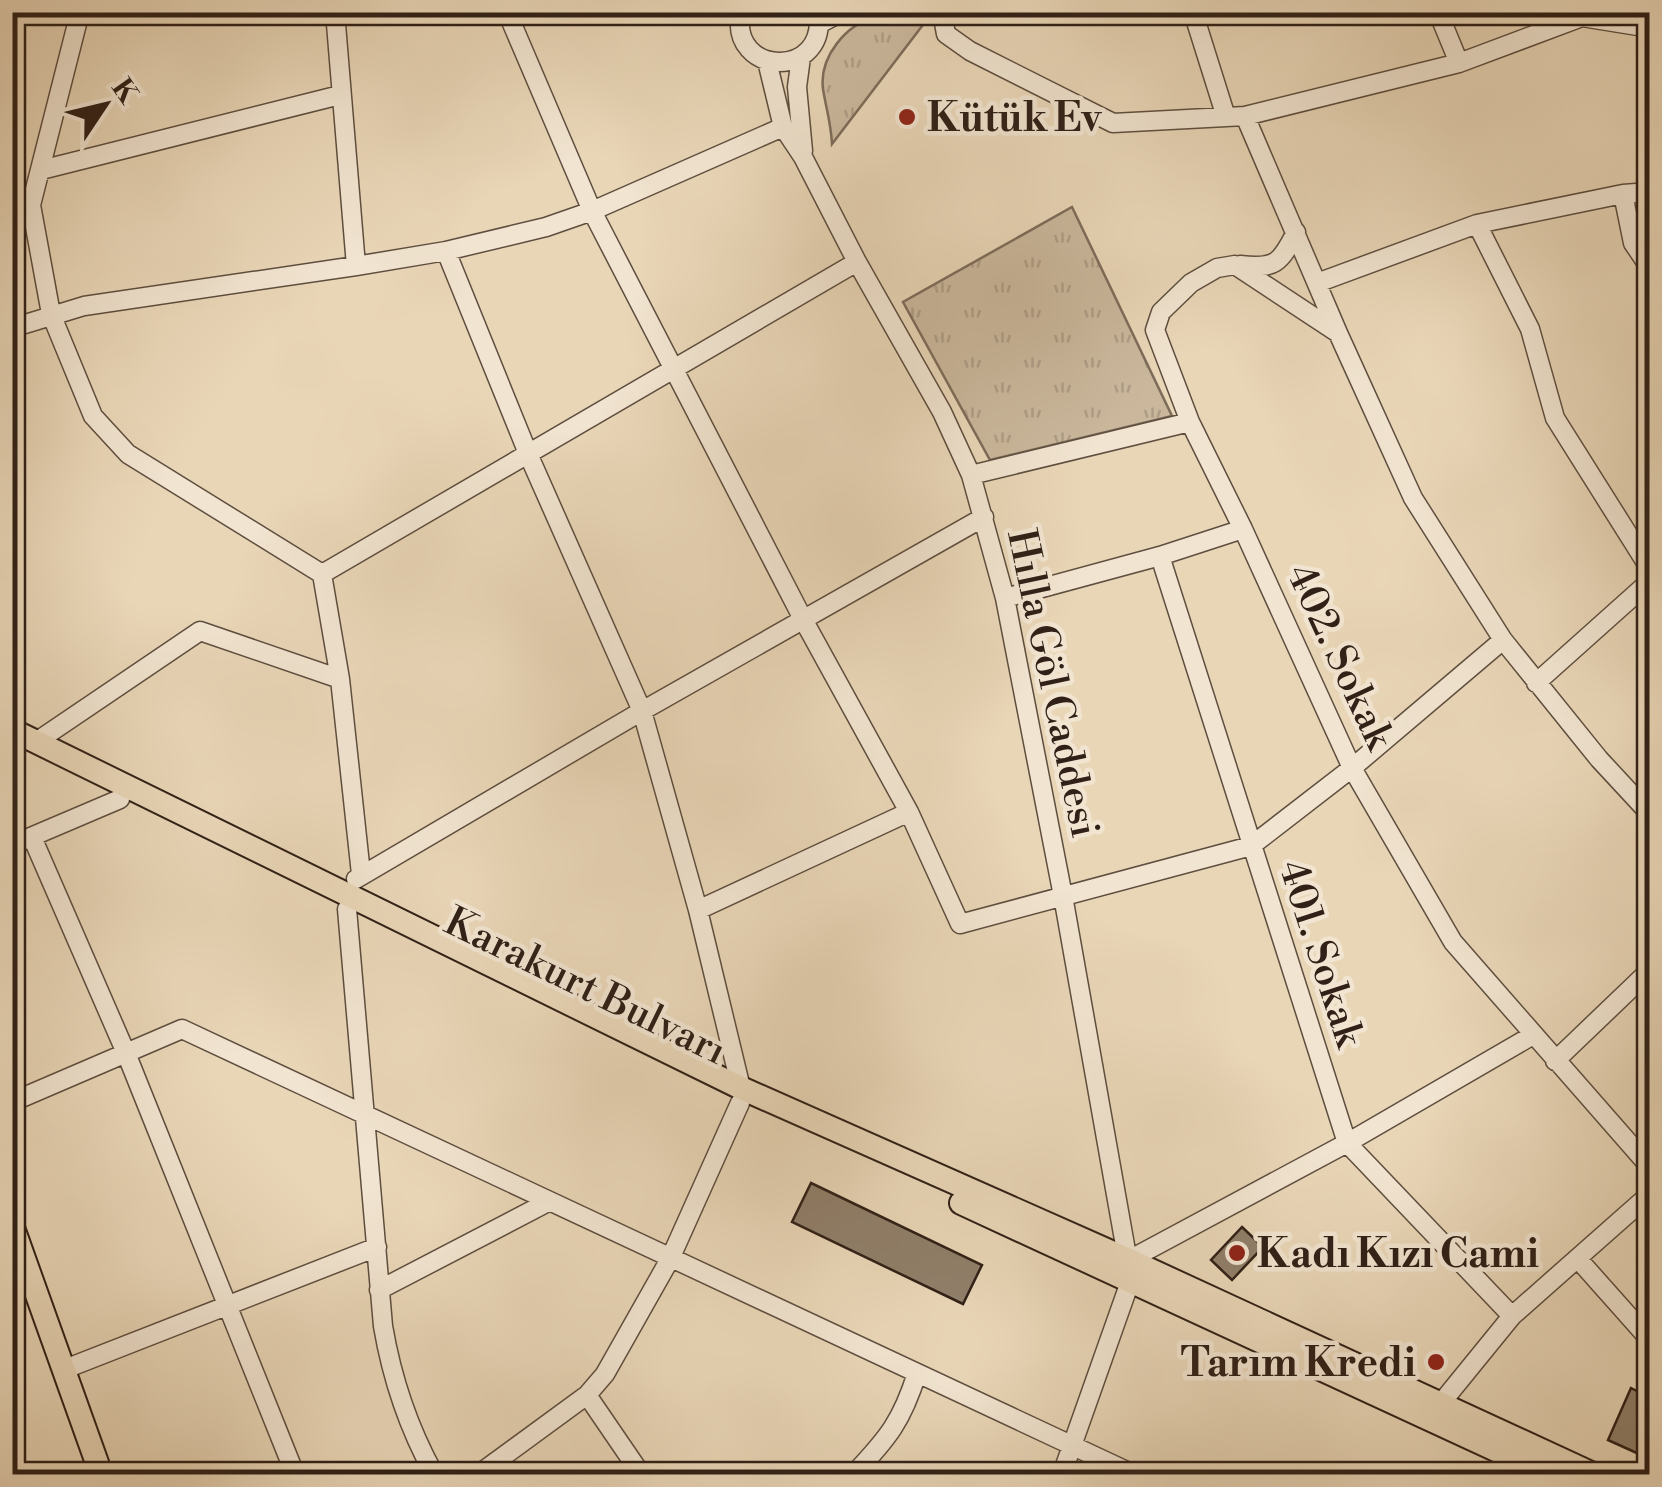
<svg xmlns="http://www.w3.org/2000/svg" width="1662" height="1487" font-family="'Libre Bodoni',serif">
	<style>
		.park { fill: url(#park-tufts); stroke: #7d6c5a; stroke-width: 2.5 }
		.building { fill: #907f6a; stroke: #302017; stroke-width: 2.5 }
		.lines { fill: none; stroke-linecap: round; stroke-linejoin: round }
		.minor-casing { stroke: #5e4e3f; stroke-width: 21 }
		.major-casing { stroke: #302017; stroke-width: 26 }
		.minor { stroke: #f1e4d0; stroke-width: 18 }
		.major { stroke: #e9d6b7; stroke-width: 22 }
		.poi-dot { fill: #8f2418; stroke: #f1e4d0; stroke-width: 4 }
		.labels { text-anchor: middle; stroke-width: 9; stroke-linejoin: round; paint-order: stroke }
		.poi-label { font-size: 40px; font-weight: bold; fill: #302017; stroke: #f1e4d0; text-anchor: start }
		.street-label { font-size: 40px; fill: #302017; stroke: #f1e4d0 }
	</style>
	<defs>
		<pattern id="park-tufts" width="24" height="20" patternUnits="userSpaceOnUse" patternTransform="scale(2.5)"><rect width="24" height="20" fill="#cab79c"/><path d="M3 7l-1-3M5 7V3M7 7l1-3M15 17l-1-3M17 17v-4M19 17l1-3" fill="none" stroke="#ae9d86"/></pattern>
	</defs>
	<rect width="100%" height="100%" fill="#e9d6b7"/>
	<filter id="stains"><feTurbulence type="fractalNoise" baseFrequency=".002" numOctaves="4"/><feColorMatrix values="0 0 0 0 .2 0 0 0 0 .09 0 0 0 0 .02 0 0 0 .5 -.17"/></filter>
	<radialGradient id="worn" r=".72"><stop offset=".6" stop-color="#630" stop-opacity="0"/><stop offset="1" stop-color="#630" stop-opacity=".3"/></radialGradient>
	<path class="park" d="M932,13L832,144C831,123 826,108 823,89C819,57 846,24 876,17C894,13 914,14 932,13Z
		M1072,207L1172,416L990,460L903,302Z"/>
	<path class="building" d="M811,1183L982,1265L963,1304L792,1222Z
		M1242,1227L1263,1247L1232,1280L1211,1260Z
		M1631,1388L1650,1398V1459L1608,1440Z"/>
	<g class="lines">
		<defs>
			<path id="minor" d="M80,12L31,205L51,314L93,416L128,454L322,574L340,679L361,874
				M335,12L356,266
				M507,12L592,211L804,621L909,812L960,924L1251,846L1352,768L1503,640
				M741,12C728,77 829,80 818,12
				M942,12L946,34L970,51L1113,123L1245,116L1459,63L1582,17L1650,28
				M1193,12L1226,117
				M1438,12L1459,63
				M819,24L842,12
				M801,57L797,87L803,151
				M767,61L783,127L803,157L857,262L942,412L971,475L1005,598L1063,896L1131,1279L1062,1474
				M1245,116L1338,333L1413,498L1503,640L1599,759L1650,814
				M41,170L340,95
				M1623,194L1633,243L1650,268
				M1477,224L1530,329L1555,418L1650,569
				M446,251L529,456L642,711L698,910L741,1088
				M1240,265C1275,269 1280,264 1296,232
				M1317,283L1477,224L1623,194L1650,192
				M12,328L84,306L356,266L446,251L546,227L592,211L783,127
				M1338,333L1235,265L1217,268L1191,283L1161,312L1155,330L1190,422L1243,529L1352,768L1453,942L1650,1167
				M971,475L1190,422
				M1160,556L1347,1143L1512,1316
				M322,574L857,262
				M1005,598L1160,556L1243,529
				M1536,683L1650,581
				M36,742L200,631L340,679
				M32,837L126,1053L295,1474
				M12,845L120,799
				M356,879L642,711L984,517
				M347,909L383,1326C392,1379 408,1427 434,1474
				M698,910L909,812
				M1555,1061L1650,970
				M12,1102L182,1029L1133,1474
				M1578,1259L1650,1340
				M1129,1260L1347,1143L1533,1035
				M379,1290L548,1202
				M65,1369L377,1247
				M587,1395L641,1474
				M1442,1402L1512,1316L1650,1194
				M479,1474L587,1395L605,1374L670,1259L740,1103
				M854,1474C888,1438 902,1421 917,1373"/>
			<path id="major" d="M12,730L741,1088L1129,1260L1593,1474
				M961,1203L1548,1474
				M12,1225L101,1474"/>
		</defs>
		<use href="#minor" class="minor-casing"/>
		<use href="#major" class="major-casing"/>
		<use href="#minor" class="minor"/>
		<use href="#major" class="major"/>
	</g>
	<g class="poi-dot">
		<circle cx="907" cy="117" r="10"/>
		<circle cx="1237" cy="1253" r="10"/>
		<circle cx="1436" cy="1362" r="10"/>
	</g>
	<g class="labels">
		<g class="poi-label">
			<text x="927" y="131">Kütük Ev</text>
			<text x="1257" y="1267">Kadı Kızı Cami</text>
			<text x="1416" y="1376" text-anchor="end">Tarım Kredi</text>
		</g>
		<g class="street-label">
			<text transform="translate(1341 656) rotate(65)" y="14">402. Sokak</text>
			<text transform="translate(1054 683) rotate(78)" y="14">Hılla Göl Caddesi</text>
			<text transform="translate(1322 953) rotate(72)" y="14">401. Sokak</text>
			<text transform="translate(586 985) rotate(26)" y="14">Karakurt Bulvarı</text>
		</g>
	</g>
	<rect width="1662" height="1487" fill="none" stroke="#e9d6b7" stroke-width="50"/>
	<rect x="15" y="15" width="1632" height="1457" fill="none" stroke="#302017" stroke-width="5"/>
	<rect x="25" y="25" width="1612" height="1437" fill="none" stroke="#302017" stroke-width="2.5"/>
	<g transform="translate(105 105) rotate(55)" stroke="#f1e4d0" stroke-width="8" paint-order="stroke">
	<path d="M0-8L18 38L0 25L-18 38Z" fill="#302017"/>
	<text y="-15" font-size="28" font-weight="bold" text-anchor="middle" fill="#302017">K</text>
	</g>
	<rect width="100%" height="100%" filter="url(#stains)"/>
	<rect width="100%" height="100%" fill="url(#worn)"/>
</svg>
